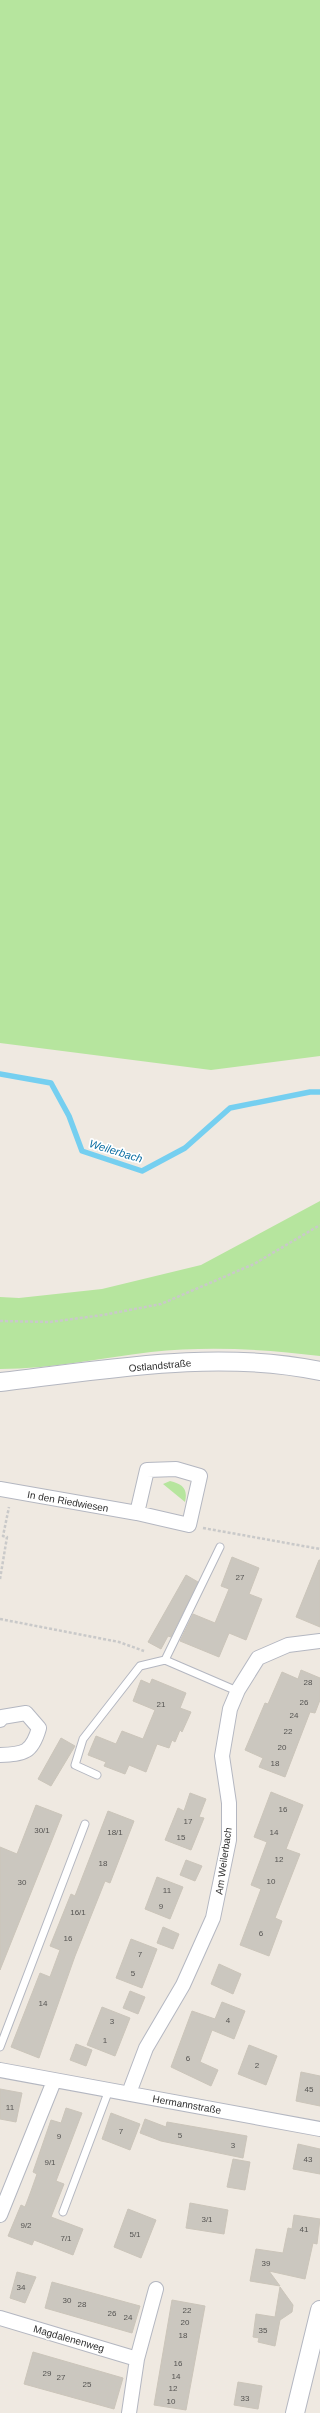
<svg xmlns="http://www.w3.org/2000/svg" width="320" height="2413" font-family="Helvetica,sans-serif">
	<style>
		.green { fill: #b6e59e }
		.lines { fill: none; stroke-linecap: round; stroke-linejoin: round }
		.stream { stroke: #75cff0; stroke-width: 5.5 }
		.building { fill: #cbc7bf; stroke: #cbc5ba }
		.service-casing { stroke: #b4b7c1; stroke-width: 9 }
		.minor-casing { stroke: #b4b7c1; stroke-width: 16 }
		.tertiary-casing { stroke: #b4b7c1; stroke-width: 20 }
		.path { stroke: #c9c9c9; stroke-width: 2.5; stroke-dasharray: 3 2; stroke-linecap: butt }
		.service { stroke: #fff; stroke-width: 7 }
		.minor { stroke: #fff; stroke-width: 14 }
		.tertiary { stroke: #fff; stroke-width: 18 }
		.labels { text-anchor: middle; stroke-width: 3.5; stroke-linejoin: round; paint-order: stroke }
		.number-label { font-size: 8px; fill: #555452 }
		.street-label { font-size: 10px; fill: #2e2e2e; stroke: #fff }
		.water-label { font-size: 11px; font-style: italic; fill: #0d6fa3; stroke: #fff }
	</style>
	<rect width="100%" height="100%" fill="#efe9e1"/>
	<path class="green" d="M0,0H320V1056L211,1070L0,1043Z
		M320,1201V1356C264,1349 207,1346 151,1352C100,1358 51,1369 0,1369V1297L19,1298L102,1289L201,1265Z
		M170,1481C183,1484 188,1489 185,1502L163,1484Z"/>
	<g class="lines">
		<path class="stream" d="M0,1074L51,1083L69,1116L82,1151L142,1171L185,1148L230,1108L310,1092H320"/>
	</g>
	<path class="building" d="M232,1557L259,1568L249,1594L262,1599L246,1640L229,1633L219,1657L180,1641L193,1614L215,1623L229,1589L221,1586Z
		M319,1560H320V1627L296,1617Z
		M186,1575L198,1582L171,1637L168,1636L161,1649L148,1642Z
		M301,1670L320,1678V1700L315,1713L310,1712L285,1777L259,1767L263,1758L245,1750L265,1703L268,1704L282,1672L298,1679Z
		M152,1679L186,1693L180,1708L191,1712L182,1732L180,1730L175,1742L172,1740L169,1748L157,1744L146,1772L129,1765L125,1774L104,1766L106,1762L88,1755L96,1736L116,1744L122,1731L143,1739L155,1710L133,1701L141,1680L150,1684Z
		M61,1738L75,1746L51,1786L38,1779Z
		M271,1792L303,1805L286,1849L300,1854L275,1918L282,1921L269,1956L240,1945L261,1889L251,1885L267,1842L254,1837Z
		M190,1793L206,1799L199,1817L204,1818L191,1850L165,1840L178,1808L184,1811Z
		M36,1805L62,1815L0,1970V1847L17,1854Z
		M108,1811L134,1821L110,1883L105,1881L75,1956L39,2058L11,2047L40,1973L50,1977L60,1950L50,1946L71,1894L75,1896Z
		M186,1860L202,1866L195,1881L180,1875Z
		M157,1877L183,1887L170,1919L145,1909Z
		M163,1927L179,1934L173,1949L157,1943Z
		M131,1939L157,1949L142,1988L116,1978Z
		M219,1964L241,1974L233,1994L211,1984Z
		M130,1991L145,1997L138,2014L123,2008Z
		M222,2002L245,2011L234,2039L212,2030L200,2062L218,2070L211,2086L171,2067L192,2011L215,2019Z
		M102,2007L130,2018L115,2056L87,2045Z
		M76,2044L92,2050L86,2066L70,2060Z
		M249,2045L277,2056L266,2085L238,2074Z
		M301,2072L320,2076V2106L296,2101Z
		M0,2089L22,2093L16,2122L0,2119Z
		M66,2108L82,2113L56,2181L64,2184L51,2217L83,2229L73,2255L34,2240L32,2245L8,2236L21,2205L25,2207L31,2191L37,2174L33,2172L51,2120L61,2123Z
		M111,2113L140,2124L130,2150L102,2139Z
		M145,2119L166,2127L167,2122L247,2136L243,2158L161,2141L140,2133Z
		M298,2144L320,2149V2174L293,2169Z
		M233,2159L250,2162L245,2190L227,2187Z
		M190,2203L228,2210L224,2234L186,2228Z
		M128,2209L156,2220L141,2258L114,2247Z
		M294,2215L320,2219L317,2244L313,2243L305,2279L269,2271L280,2286L250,2281L256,2249L283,2253L288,2228L292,2229Z
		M17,2272L36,2277L25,2303L10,2298Z
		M52,2282L140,2306L132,2333L45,2308Z
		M280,2287L293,2305L292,2312L280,2320L275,2346L258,2342L259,2338L253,2337L256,2314L275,2317Z
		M172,2300L205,2306L186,2410L154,2405Z
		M33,2352L123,2378L114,2409L24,2384Z
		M238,2382L262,2386L258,2409L234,2405Z"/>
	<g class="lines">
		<defs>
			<path id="service" d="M165,1660L220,1547
				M97,1775L75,1765L83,1739L140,1666L165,1660L237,1691
				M0,2047L85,1824
				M63,2212L109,2090"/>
			<path id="minor" d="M0,1489L137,1513L189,1525L200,1476L176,1469L147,1470L137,1513
				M0,1720L2,1717L26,1713L39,1728C32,1753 24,1754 0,1755
				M0,2070L320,2129
				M129,2093L146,2048L183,1985L213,1918L229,1840V1803L222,1756L230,1709L238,1690L258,1658L288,1645L320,1641
				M0,2215L54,2081
				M0,2318L137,2359
				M129,2413L137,2359L156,2289"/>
			<path id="tertiary" d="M0,1382C105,1370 215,1349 320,1371
				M295,2413L320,2310"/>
		</defs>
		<use href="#service" class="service-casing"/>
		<use href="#minor" class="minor-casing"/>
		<use href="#tertiary" class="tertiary-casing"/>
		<path class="path" d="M0,1321L50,1322L103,1315L161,1304L254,1264L320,1225
			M203,1528L320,1549
			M0,1579L7,1537L3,1536L9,1507
			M0,1619L119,1642L144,1651"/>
		<use href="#service" class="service"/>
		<use href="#minor" class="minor"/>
		<use href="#tertiary" class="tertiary"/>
	</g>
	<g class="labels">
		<g class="number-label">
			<text x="240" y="1580">27</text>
			<text x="308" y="1685">28</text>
			<text x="304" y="1705">26</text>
			<text x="161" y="1707">21</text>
			<text x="294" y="1718">24</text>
			<text x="288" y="1734">22</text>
			<text x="282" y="1750">20</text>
			<text x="275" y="1766">18</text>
			<text x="283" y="1812">16</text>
			<text x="188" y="1824">17</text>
			<text x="42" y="1833">30/1</text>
			<text x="115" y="1835">18/1</text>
			<text x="274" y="1835">14</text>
			<text x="181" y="1840">15</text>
			<text x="279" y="1862">12</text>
			<text x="103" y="1866">18</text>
			<text x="271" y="1884">10</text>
			<text x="22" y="1885">30</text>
			<text x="167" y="1893">11</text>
			<text x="161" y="1909">9</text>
			<text x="78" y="1915">16/1</text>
			<text x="261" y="1936">6</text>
			<text x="68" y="1941">16</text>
			<text x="140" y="1957">7</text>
			<text x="133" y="1976">5</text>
			<text x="43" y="2006">14</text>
			<text x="228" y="2023">4</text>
			<text x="112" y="2024">3</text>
			<text x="105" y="2043">1</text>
			<text x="188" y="2061">6</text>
			<text x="257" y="2068">2</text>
			<text x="309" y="2092">45</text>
			<text x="10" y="2110">11</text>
			<text x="121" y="2134">7</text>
			<text x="180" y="2138">5</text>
			<text x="59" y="2139">9</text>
			<text x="233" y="2148">3</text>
			<text x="308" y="2162">43</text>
			<text x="50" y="2165">9/1</text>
			<text x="207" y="2222">3/1</text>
			<text x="26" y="2228">9/2</text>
			<text x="304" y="2232">41</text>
			<text x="135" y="2237">5/1</text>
			<text x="66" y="2241">7/1</text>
			<text x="266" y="2266">39</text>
			<text x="21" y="2290">34</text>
			<text x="67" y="2303">30</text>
			<text x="82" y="2307">28</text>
			<text x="187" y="2313">22</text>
			<text x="112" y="2316">26</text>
			<text x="128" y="2320">24</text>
			<text x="185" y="2325">20</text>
			<text x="263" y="2333">35</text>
			<text x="183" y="2338">18</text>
			<text x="178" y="2366">16</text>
			<text x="47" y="2376">29</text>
			<text x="176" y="2379">14</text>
			<text x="61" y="2380">27</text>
			<text x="87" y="2387">25</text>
			<text x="173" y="2391">12</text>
			<text x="245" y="2401">33</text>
			<text x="171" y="2404">10</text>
		</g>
		<g class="street-label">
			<text transform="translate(160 1365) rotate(-5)" y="4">Ostlandstraße</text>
			<text transform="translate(68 1501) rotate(10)" y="4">In den Riedwiesen</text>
			<text transform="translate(223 1861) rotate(-82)" y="4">Am Weilerbach</text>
			<text transform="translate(187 2104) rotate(10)" y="4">Hermannstraße</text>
			<text transform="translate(69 2338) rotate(16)" y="4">Magdalenenweg</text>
		</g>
		<g class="water-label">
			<text transform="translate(116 1151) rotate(17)" y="4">Weilerbach</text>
		</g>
	</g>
</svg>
